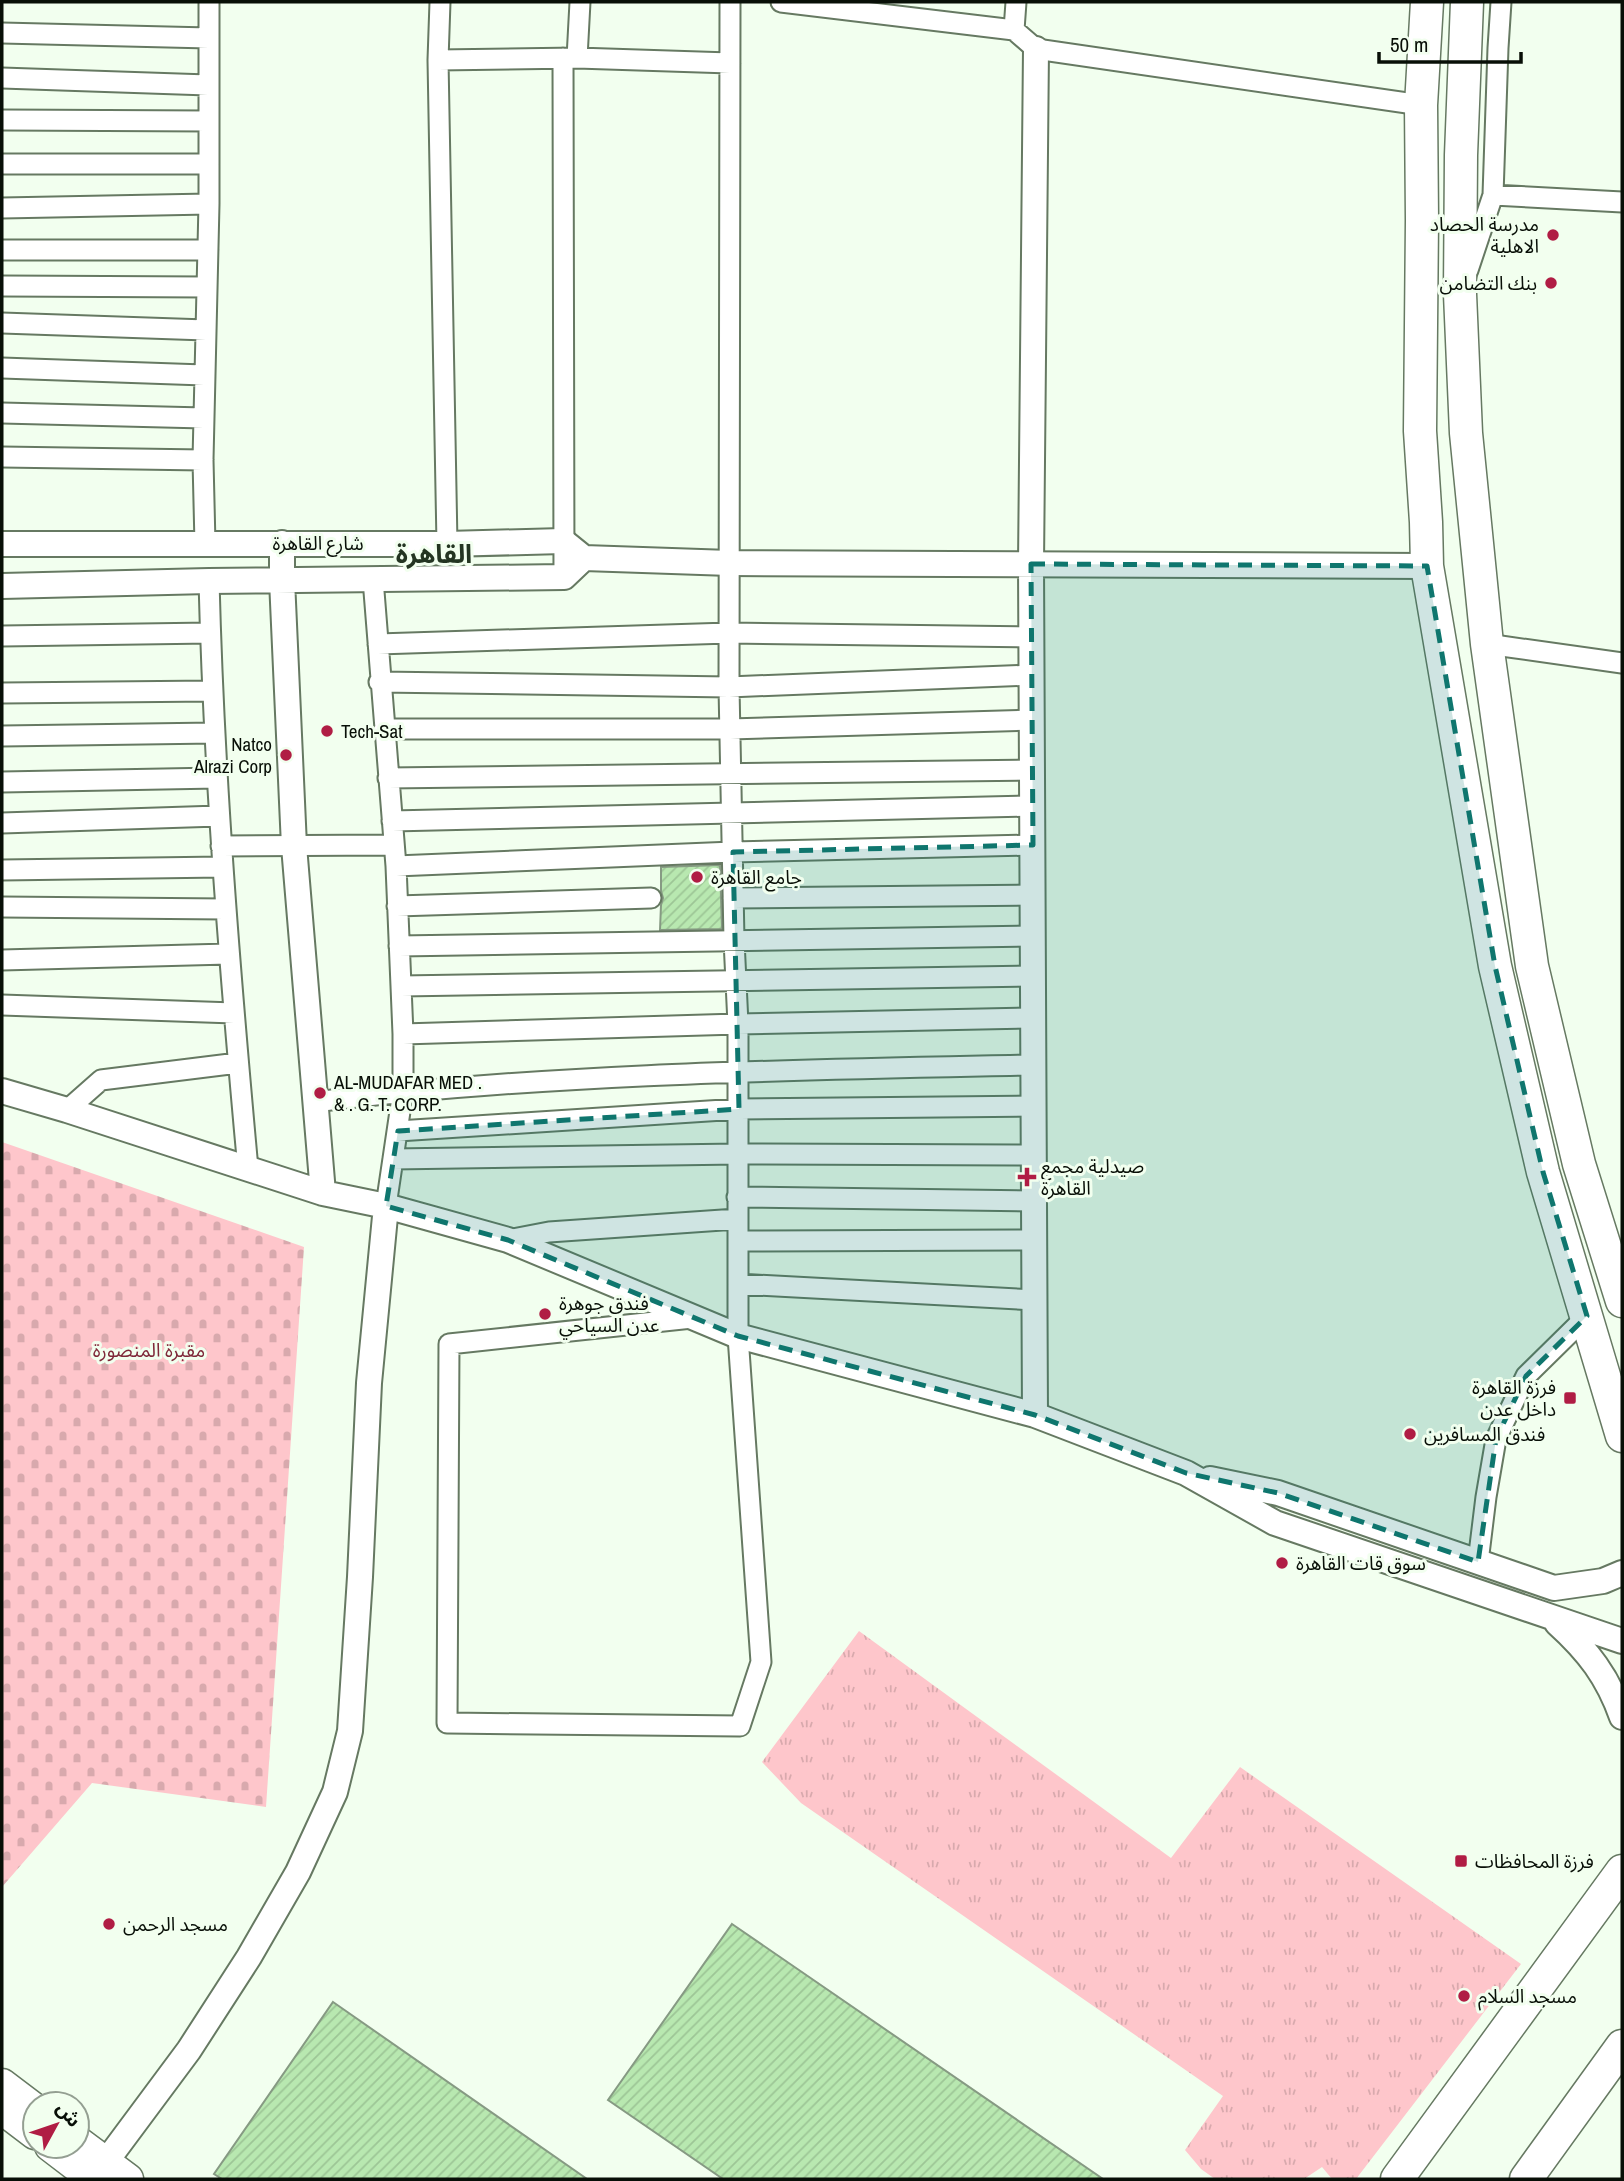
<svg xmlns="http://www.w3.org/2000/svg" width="1624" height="2181" font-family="'Archivo Narrow','Noto Sans Arabic',sans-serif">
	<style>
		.grass { fill: url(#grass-tufts) }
		.cemetery { fill: url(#cemetery-stones) }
		.building { fill: url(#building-hatch); stroke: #869a83; stroke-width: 2 }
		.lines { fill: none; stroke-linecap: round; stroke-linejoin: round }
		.minor-casing { stroke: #667962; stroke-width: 23 }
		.tertiary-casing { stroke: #667962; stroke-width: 28 }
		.primary-casing { stroke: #667962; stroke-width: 33 }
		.trunk-casing { stroke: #667962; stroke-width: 35 }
		.minor { stroke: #fff; stroke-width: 19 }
		.tertiary { stroke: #fff; stroke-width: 24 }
		.primary { stroke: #fff; stroke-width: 30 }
		.trunk { stroke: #fff; stroke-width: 32 }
		.marked { fill: #0f766e; fill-opacity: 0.2; stroke: #0f766e; stroke-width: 5; stroke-dasharray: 14 9; stroke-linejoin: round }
		.poi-dot { fill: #b01d44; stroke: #f2ffef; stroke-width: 2.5 }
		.labels { text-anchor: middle; stroke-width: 6; stroke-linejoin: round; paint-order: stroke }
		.poi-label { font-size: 19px; fill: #080f07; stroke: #f2ffef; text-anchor: start }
		.street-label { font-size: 19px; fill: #080f07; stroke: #f2ffef }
		.park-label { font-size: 19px; fill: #7f2839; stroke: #f2ffef }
		.district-label { font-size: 26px; font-weight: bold; fill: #243522; stroke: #f2ffef }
	</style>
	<defs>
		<pattern id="grass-tufts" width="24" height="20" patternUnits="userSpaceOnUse" patternTransform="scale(1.75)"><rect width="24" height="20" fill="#fec6cb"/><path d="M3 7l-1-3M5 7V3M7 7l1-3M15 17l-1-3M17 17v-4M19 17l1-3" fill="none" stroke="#d8a9ad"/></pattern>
		<pattern id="cemetery-stones" width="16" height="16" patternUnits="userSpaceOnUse" patternTransform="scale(1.75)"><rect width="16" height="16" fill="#fec6cb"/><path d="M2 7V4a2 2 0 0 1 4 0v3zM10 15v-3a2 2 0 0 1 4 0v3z" fill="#d8a9ad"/></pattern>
		<pattern id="building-hatch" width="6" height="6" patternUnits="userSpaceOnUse" patternTransform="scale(1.75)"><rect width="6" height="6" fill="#b8e8b0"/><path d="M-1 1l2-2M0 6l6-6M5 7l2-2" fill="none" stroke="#9dc696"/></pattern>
	</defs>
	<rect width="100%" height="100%" fill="#f2ffef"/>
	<path class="grass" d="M859,1631L1171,1858L1240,1767L1521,1964L1356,2179H1332L1322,2167L1304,2179H1215L1201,2169L1185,2150L1223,2096L801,1803L762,1762Z"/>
	<path class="cemetery" d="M2,1142L304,1247L266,1807L92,1783L2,1887Z"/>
	<path class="building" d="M720,865L722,929L660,930L661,905L663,898L661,891V867Z
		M732,1924L1103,2179H723L608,2100Z
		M333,2002L587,2179H222L214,2174Z"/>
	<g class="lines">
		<defs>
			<path id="minor" d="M440,2L438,60L447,544
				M781,2L1014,30L1036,49L1421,105
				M1014,30L1016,2
				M2,33L209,38
				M563,58L564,577
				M577,58L580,2
				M438,60L577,58L730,63
				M2,78L208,85
				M2,120L209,121
				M2,164H209
				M1493,195L1622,202
				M2,208L209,204
				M2,250H208
				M1468,270L1493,195L1498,48L1501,2
				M2,286L207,287
				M2,323L206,330
				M2,368L204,375
				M2,413L204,418
				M2,457L203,460
				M205,544L203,460L209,204V2
				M373,579L396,866L403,1034V1091L386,1206
				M209,581C214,778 230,973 248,1169
				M2,636L210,633
				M378,644L729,633L1032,637
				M1487,644L1622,663
				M379,682L729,687L1032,675
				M2,693L212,691
				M384,729H730L1032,720
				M2,736L214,733
				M388,778L1032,770
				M2,782L217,778
				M392,821L1032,806
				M2,823L219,816
				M221,846L393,845
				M396,866L733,852L1033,845
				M2,870L222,867
				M733,898L1033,895
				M397,906L651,898
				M2,907L225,909
				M399,946L1033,936
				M2,960L228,954
				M401,986L1033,976
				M2,1005L234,1013
				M403,1034L738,1024L1033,1018
				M315,1102C553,1073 794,1070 1033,1065
				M67,1110L101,1080L238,1063
				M398,1131L739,1109L1034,1106
				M393,1159L738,1154L1034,1155
				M737,1197L1034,1201
				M508,1240L549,1232L737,1219
				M738,1241L1034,1240
				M738,1284L1035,1300
				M692,1318L449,1344L447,1723L740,1726L761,1662L738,1336V1024L734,940L729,687L730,2
				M1478,1562L1486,1497L1496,1439L1526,1376L1587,1316"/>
			<path id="tertiary" d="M282,543V580L294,846L323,1193
				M2,544H447L563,541L584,558
				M584,558L730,563L1427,566
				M2,586L209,581L564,577L584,558
				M2,1091L67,1110L323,1193L386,1206L508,1240L738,1336L1035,1415L1186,1473L1275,1523L1622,1641
				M1035,1415L1031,564L1036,49
				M1210,1479L1278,1493L1554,1588L1603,1581L1622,1573
				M1557,1623C1588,1651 1608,1677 1622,1717
				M105,2163L189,2050L249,1957L298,1872L335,1792L350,1731L360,1577L369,1383L386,1206"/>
			<path id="primary" d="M2,2084L35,2109
				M2,2109L35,2134
				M77,2141L128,2179
				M50,2146L92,2178"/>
			<path id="trunk" d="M1427,2L1421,105L1422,220L1420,431L1426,522L1427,566L1495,966L1543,1172L1622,1436
				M1467,2L1461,155L1460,294L1466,433L1487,644L1532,966L1579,1164L1622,1301
				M1397,2179L1622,1871
				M1526,2179L1622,2046"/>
		</defs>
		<use href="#minor" class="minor-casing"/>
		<use href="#tertiary" class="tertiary-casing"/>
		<use href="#primary" class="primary-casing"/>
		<use href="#trunk" class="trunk-casing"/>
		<use href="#minor" class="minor"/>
		<use href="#tertiary" class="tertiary"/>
		<use href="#primary" class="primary"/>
		<use href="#trunk" class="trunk"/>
	</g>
	<path class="marked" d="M1031,564L1427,566L1495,966L1543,1172L1587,1316L1526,1376L1496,1439L1478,1562L1278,1493L1186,1473L1035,1415L738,1336L508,1240L386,1206L398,1131L739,1109L733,852L1033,845Z"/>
	<g class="poi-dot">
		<circle cx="1553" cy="235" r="7"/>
		<circle cx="1551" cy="283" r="7"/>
		<circle cx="327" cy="731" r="7"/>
		<circle cx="286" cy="755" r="7"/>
		<circle cx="697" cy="877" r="7"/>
		<circle cx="320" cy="1093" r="7"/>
		<path d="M1023.5 1166.5h7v7h7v7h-7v7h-7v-7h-7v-7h7z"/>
		<circle cx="545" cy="1314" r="7"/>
		<rect x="1563" y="1391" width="14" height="14" rx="3.5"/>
		<circle cx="1410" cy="1434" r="7"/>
		<circle cx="1282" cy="1563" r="7"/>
		<rect x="1454" y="1854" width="14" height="14" rx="3.5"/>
		<circle cx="109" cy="1924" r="7"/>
		<circle cx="1464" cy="1996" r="7"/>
	</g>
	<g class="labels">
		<g class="poi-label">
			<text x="1539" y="231" text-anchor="end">مدرسة الحصاد<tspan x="1539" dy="22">الاهلية</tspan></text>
			<text x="1537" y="290" text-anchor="end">بنك التضامن</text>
			<text x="341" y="738">Tech-Sat</text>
			<text x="272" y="751" text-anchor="end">Natco<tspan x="272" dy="22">Alrazi Corp</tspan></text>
			<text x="711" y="884">جامع القاهرة</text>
			<text x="334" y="1089">AL-MUDAFAR MED .<tspan x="334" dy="22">&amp; . G. T. CORP.</tspan></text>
			<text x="1041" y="1173">صيدلية مجمع<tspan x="1041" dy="22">القاهرة</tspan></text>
			<text x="559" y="1310">فندق جوهرة<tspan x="559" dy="22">عدن السياحي</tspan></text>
			<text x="1556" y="1394" text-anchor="end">فرزة القاهرة<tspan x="1556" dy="22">داخل عدن</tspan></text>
			<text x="1424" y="1441">فندق المسافرين</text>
			<text x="1296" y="1570">سوق قات القاهرة</text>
			<text x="1475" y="1868">فرزة المحافظات</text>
			<text x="123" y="1931">مسجد الرحمن</text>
			<text x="1478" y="2003">مسجد السلام</text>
		</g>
		<g class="street-label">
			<text x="318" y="550">شارع القاهرة</text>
		</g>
		<g class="park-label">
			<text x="149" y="1357">مقبرة المنصورة</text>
		</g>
		<g class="district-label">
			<text x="434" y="563">القاهرة</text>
		</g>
	</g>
	<rect width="1624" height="2181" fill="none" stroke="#080f07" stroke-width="7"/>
	<g transform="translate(56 2125) rotate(50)"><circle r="33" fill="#f2ffef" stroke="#949f92" stroke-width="2"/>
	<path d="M0-5L12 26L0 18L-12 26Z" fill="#b01d44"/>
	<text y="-10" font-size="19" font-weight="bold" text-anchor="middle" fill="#080f07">ش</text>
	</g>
	<path d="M1379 52v10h142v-10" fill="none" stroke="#080f07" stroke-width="3.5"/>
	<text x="1390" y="52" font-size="21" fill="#080f07" stroke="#f2ffef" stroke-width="5" paint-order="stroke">50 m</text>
</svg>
